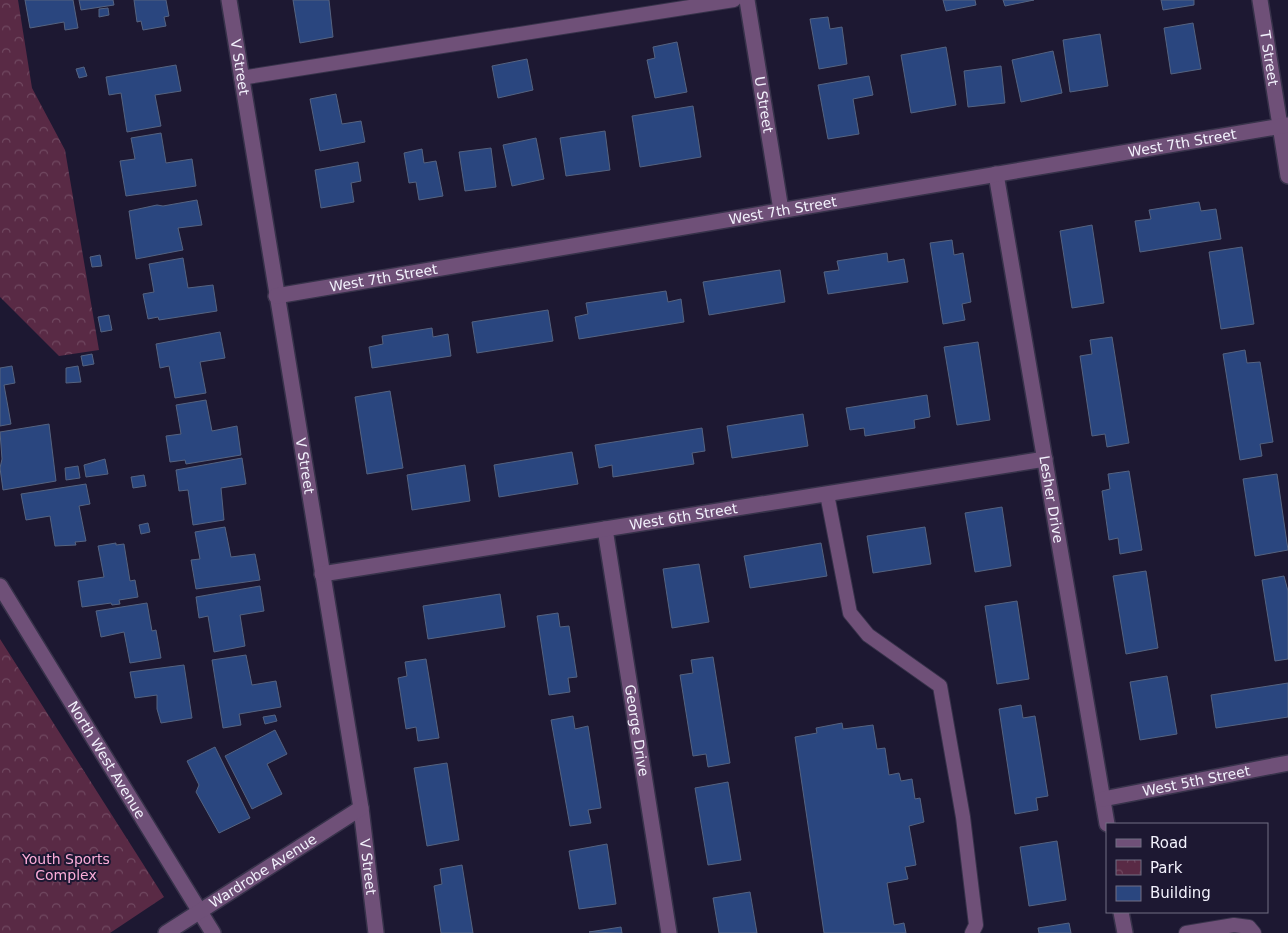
<svg xmlns="http://www.w3.org/2000/svg" width="1288" height="933" font-family="'DejaVu Sans',sans-serif">
	<style>
		.park { fill: url(#park-crowns) }
		.building { fill: #2a467f; stroke: #556380 }
		.lines { fill: none; stroke-linecap: round; stroke-linejoin: round }
		.lane-casing { stroke: #37324a; stroke-width: 16 }
		.street-casing { stroke: #37324a; stroke-width: 18 }
		.lane { stroke: #6f5078; stroke-width: 14 }
		.street { stroke: #6f5078; stroke-width: 15 }
		.labels { text-anchor: middle; stroke-width: 4; stroke-linejoin: round; paint-order: stroke }
		.street-label { font-size: 14px; fill: #f2f1fc; stroke: #1d1832 }
		.park-label { font-size: 14px; fill: #fcadd9; stroke: #1d1832 }
	</style>
	<defs>
		<pattern id="park-crowns" width="20" height="18" patternUnits="userSpaceOnUse" patternTransform="scale(1.25)"><rect width="20" height="18" fill="#592a45"/><path d="M2 6a3 3 0 1 1 6 0M12 15a3 3 0 1 1 6 0" fill="none" stroke="#714961"/></pattern>
	</defs>
	<rect width="100%" height="100%" fill="#1d1832"/>
	<path class="park" d="M0,0H18L32,88L65,150L99,350L59,356L0,297Z
		M0,639L164,897L110,933H0Z"/>
	<path class="building" d="M25,0H73L78,28L65,30L64,22L30,28Z
		M79,0H113L114,5L81,10Z
		M134,0H166L169,16L164,17L166,26L143,30L141,21L137,22Z
		M293,0H329L333,37L300,43Z
		M943,0H975L976,5L946,11Z
		M1003,0H1034L1005,6Z
		M1161,0H1194V5L1163,10Z
		M108,8L109,15L99,17V9Z
		M828,17L830,29L842,27L847,64L819,69L810,19Z
		M1193,23L1201,69L1171,74L1164,28Z
		M1100,34L1108,86L1070,92L1063,40Z
		M677,42L687,92L655,98L647,60L655,58L653,47Z
		M946,47L956,105L911,113L901,55Z
		M1053,51L1062,93L1021,102L1012,60Z
		M527,59L533,90L498,98L492,66Z
		M176,65L181,91L155,95L161,126L127,132L121,93L109,95L106,77Z
		M1001,66L1005,103L968,107L964,71Z
		M84,67L87,76L79,78L76,69Z
		M869,76L873,95L853,99L859,134L828,139L818,85Z
		M336,94L342,124L361,121L365,142L320,151L310,99Z
		M693,106L701,157L640,167L632,116Z
		M605,131L610,170L566,176L560,138Z
		M161,133L166,163L192,159L196,186L126,196L120,161L135,159L131,138Z
		M536,138L544,179L512,186L503,145Z
		M491,148L496,187L465,191L459,152Z
		M422,149L424,163L436,161L443,196L419,200L416,182L409,183L404,153Z
		M358,162L361,181L351,183L354,202L321,208L315,170Z
		M197,200L202,225L178,228L183,250L136,259L129,211L157,205L163,206Z
		M1199,202L1201,211L1216,209L1221,239L1140,252L1135,221L1151,219L1149,210Z
		M1092,225L1104,303L1072,308L1060,231Z
		M952,240L954,255L963,253L971,302L962,304L965,320L943,324L930,243Z
		M1242,247L1254,324L1221,329L1209,252Z
		M887,253L888,262L904,259L908,282L828,294L824,272L839,270L837,261Z
		M100,255L102,266L92,267L90,257Z
		M183,258L188,288L213,285L217,311L159,320L158,317L148,319L143,294L154,292L149,264Z
		M780,270L785,302L709,315L703,282Z
		M666,291L668,302L681,299L684,322L579,339L575,317L588,314L586,303Z
		M548,310L553,341L477,353L472,322Z
		M109,315L112,330L101,332L98,317Z
		M432,328L433,337L448,334L451,356L372,368L369,347L383,344L382,336Z
		M220,332L225,358L200,362L206,393L175,398L169,366L160,368L156,344Z
		M1112,337L1129,443L1107,447L1105,434L1092,436L1080,356L1092,354L1090,340Z
		M978,342L990,420L957,425L944,347Z
		M1245,350L1247,363L1260,362L1273,442L1260,444L1262,456L1240,460L1223,354Z
		M92,354L94,364L83,366L81,356Z
		M12,366L15,383L4,385L11,424L0,426V368Z
		M78,366L81,382L66,383V368Z
		M390,391L403,468L367,474L355,397Z
		M927,395L930,417L914,420L915,428L865,436L864,428L850,430L846,408Z
		M206,400L212,431L237,426L241,455L186,464L185,460L170,462L166,436L181,434L176,405Z
		M803,414L808,446L732,458L727,426Z
		M49,424L56,481L3,490L0,468L2,459L0,432Z
		M702,428L705,451L692,453L694,464L613,477L612,465L599,468L595,445Z
		M572,452L578,484L499,497L494,465Z
		M242,458L246,484L221,488L224,520L193,525L188,490L179,491L176,470Z
		M105,459L108,474L86,477L84,465Z
		M465,465L470,501L412,510L407,475Z
		M78,466L80,478L66,480L65,468Z
		M1129,471L1142,550L1120,554L1118,538L1109,540L1102,491L1110,489L1108,474Z
		M1277,474L1288,550L1255,556L1243,479Z
		M144,475L146,486L133,488L131,477Z
		M86,484L90,504L79,506L86,541L75,542L76,545L55,546L50,516L26,520L21,494Z
		M1002,507L1011,566L975,572L965,513Z
		M148,523L150,532L141,534L139,525Z
		M225,527L231,557L255,554L260,580L196,589L191,560L200,559L195,532Z
		M925,527L931,564L873,573L867,536Z
		M116,543V545L124,544L130,581L135,580L138,597L119,600L120,604L112,605L111,603L82,607L78,581L104,577L98,546Z
		M821,543L827,576L750,588L744,556Z
		M699,564L709,622L672,628L663,569Z
		M1146,571L1158,648L1126,654L1113,576Z
		M1284,576L1288,591V659L1275,661L1262,580Z
		M260,586L264,611L240,615L245,646L214,652L208,616L199,618L196,597Z
		M500,594L505,627L428,639L423,606Z
		M1017,601L1029,679L997,684L985,606Z
		M147,603L152,631L156,630L161,658L130,663L124,632L101,637L96,611Z
		M558,613L560,627L569,626L577,677L568,678L570,692L549,695L537,616Z
		M246,655L252,685L276,681L281,707L239,714L241,725L223,728L212,660Z
		M713,657L730,763L708,767L706,754L693,756L680,675L693,673L691,660Z
		M426,659L439,738L418,741L416,727L406,729L398,678L407,676L405,662Z
		M184,665L192,718L161,723L157,709V695L135,698L130,672Z
		M1167,676L1177,734L1140,740L1130,682Z
		M1288,683V717L1216,728L1211,695Z
		M1021,705L1023,718L1035,716L1048,796L1036,798L1038,810L1015,814L999,709Z
		M275,715L277,721L265,724L263,717Z
		M573,716L575,729L588,726L601,808L588,810L591,823L570,826L551,720Z
		M842,723L843,729L873,725L877,749L885,748L889,775L899,773L901,781L912,779L915,799L920,798L924,822L909,826L916,865L905,867L908,879L887,883L894,925L904,923L906,933H824L795,737L817,733L816,728Z
		M275,730L287,754L267,764L282,794L252,809L225,756Z
		M215,747L250,818L219,833L196,792L199,785L187,761Z
		M447,763L459,840L427,846L414,768Z
		M728,782L741,860L708,865L695,788Z
		M1057,841L1066,900L1029,906L1020,847Z
		M607,844L616,904L579,909L569,851Z
		M462,865L473,933H441L434,886L442,884L440,869Z
		M750,892L757,933H719L713,898Z
		M1069,923L1071,933H1039L1038,928Z
		M621,927L622,933L589,932Z"/>
	<g class="lines">
		<defs>
			<path id="lane" d="M241,78L734,0
				M827,494L850,613L868,635L940,686L963,817L976,925L972,933
				M1186,933L1234,925L1249,927L1254,933"/>
			<g id="street">
				<path id="s1" d="M229,0L361,808L376,933"/>
				<path id="s2" d="M747,0L781,210"/>
				<path id="s3" d="M1260,0L1288,176"/>
				<path id="s4" d="M996,174L1107,824"/>
				<path id="s5" d="M276,296L1288,125"/>
				<path id="s6" d="M605,529L669,933"/>
				<path id="s7" d="M322,574L1045,459"/>
				<path id="s8" d="M0,586L213,933"/>
				<path id="s9" d="M1103,799L1288,763"/>
				<path d="M1121,912L1125,933"/>
				<path id="s10" d="M166,933L361,808"/>
			</g>
		</defs>
		<use href="#lane" class="lane-casing"/>
		<use href="#street" class="street-casing"/>
		<use href="#lane" class="lane"/>
		<use href="#street" class="street"/>
	</g>
	<g class="labels">
		<g class="street-label">
			<text dy="5" stroke="none"><textPath href="#s3" startOffset="59">T Street</textPath></text>
			<text dy="5" stroke="none"><textPath href="#s1" startOffset="68">V Street</textPath></text>
			<text dy="5" stroke="none"><textPath href="#s2" startOffset="106">U Street</textPath></text>
			<text dy="5" stroke="none"><textPath href="#s5" startOffset="919">West 7th Street</textPath></text>
			<text dy="5" stroke="none"><textPath href="#s5" startOffset="514">West 7th Street</textPath></text>
			<text dy="5" stroke="none"><textPath href="#s5" startOffset="109">West 7th Street</textPath></text>
			<text dy="5" stroke="none"><textPath href="#s1" startOffset="472">V Street</textPath></text>
			<text dy="5" stroke="none"><textPath href="#s4" startOffset="330">Lesher Drive</textPath></text>
			<text dy="5" stroke="none"><textPath href="#s7" startOffset="366">West 6th Street</textPath></text>
			<text dy="5" stroke="none"><textPath href="#s6" startOffset="204">George Drive</textPath></text>
			<text dy="5" stroke="none"><textPath href="#s8" startOffset="204">North West Avenue</textPath></text>
			<text dy="5" stroke="none"><textPath href="#s9" startOffset="95">West 5th Street</textPath></text>
			<text dy="5" stroke="none"><textPath href="#s1" startOffset="878">V Street</textPath></text>
			<text dy="5" stroke="none"><textPath href="#s10" startOffset="115">Wardrobe Avenue</textPath></text>
		</g>
		<g class="park-label">
			<text x="66" y="864">Youth Sports<tspan x="66" dy="16">Complex</tspan></text>
		</g>
	</g>
	<rect x="1106" y="823" width="162" height="90" fill="#1d1832" stroke="#726f83"/>
	<rect x="1116" y="839" width="25" height="8" fill="#6f5078" stroke="#726f83"/>
	<text x="1150" y="848" font-size="15" fill="#f2f1fc">Road</text>
	<rect x="1116" y="860" width="25" height="15" fill="url(#park-crowns)" stroke="#726f83"/>
	<text x="1150" y="873" font-size="15" fill="#f2f1fc">Park</text>
	<rect x="1116" y="886" width="25" height="15" fill="#2a467f" stroke="#726f83"/>
	<text x="1150" y="898" font-size="15" fill="#f2f1fc">Building</text>
</svg>
